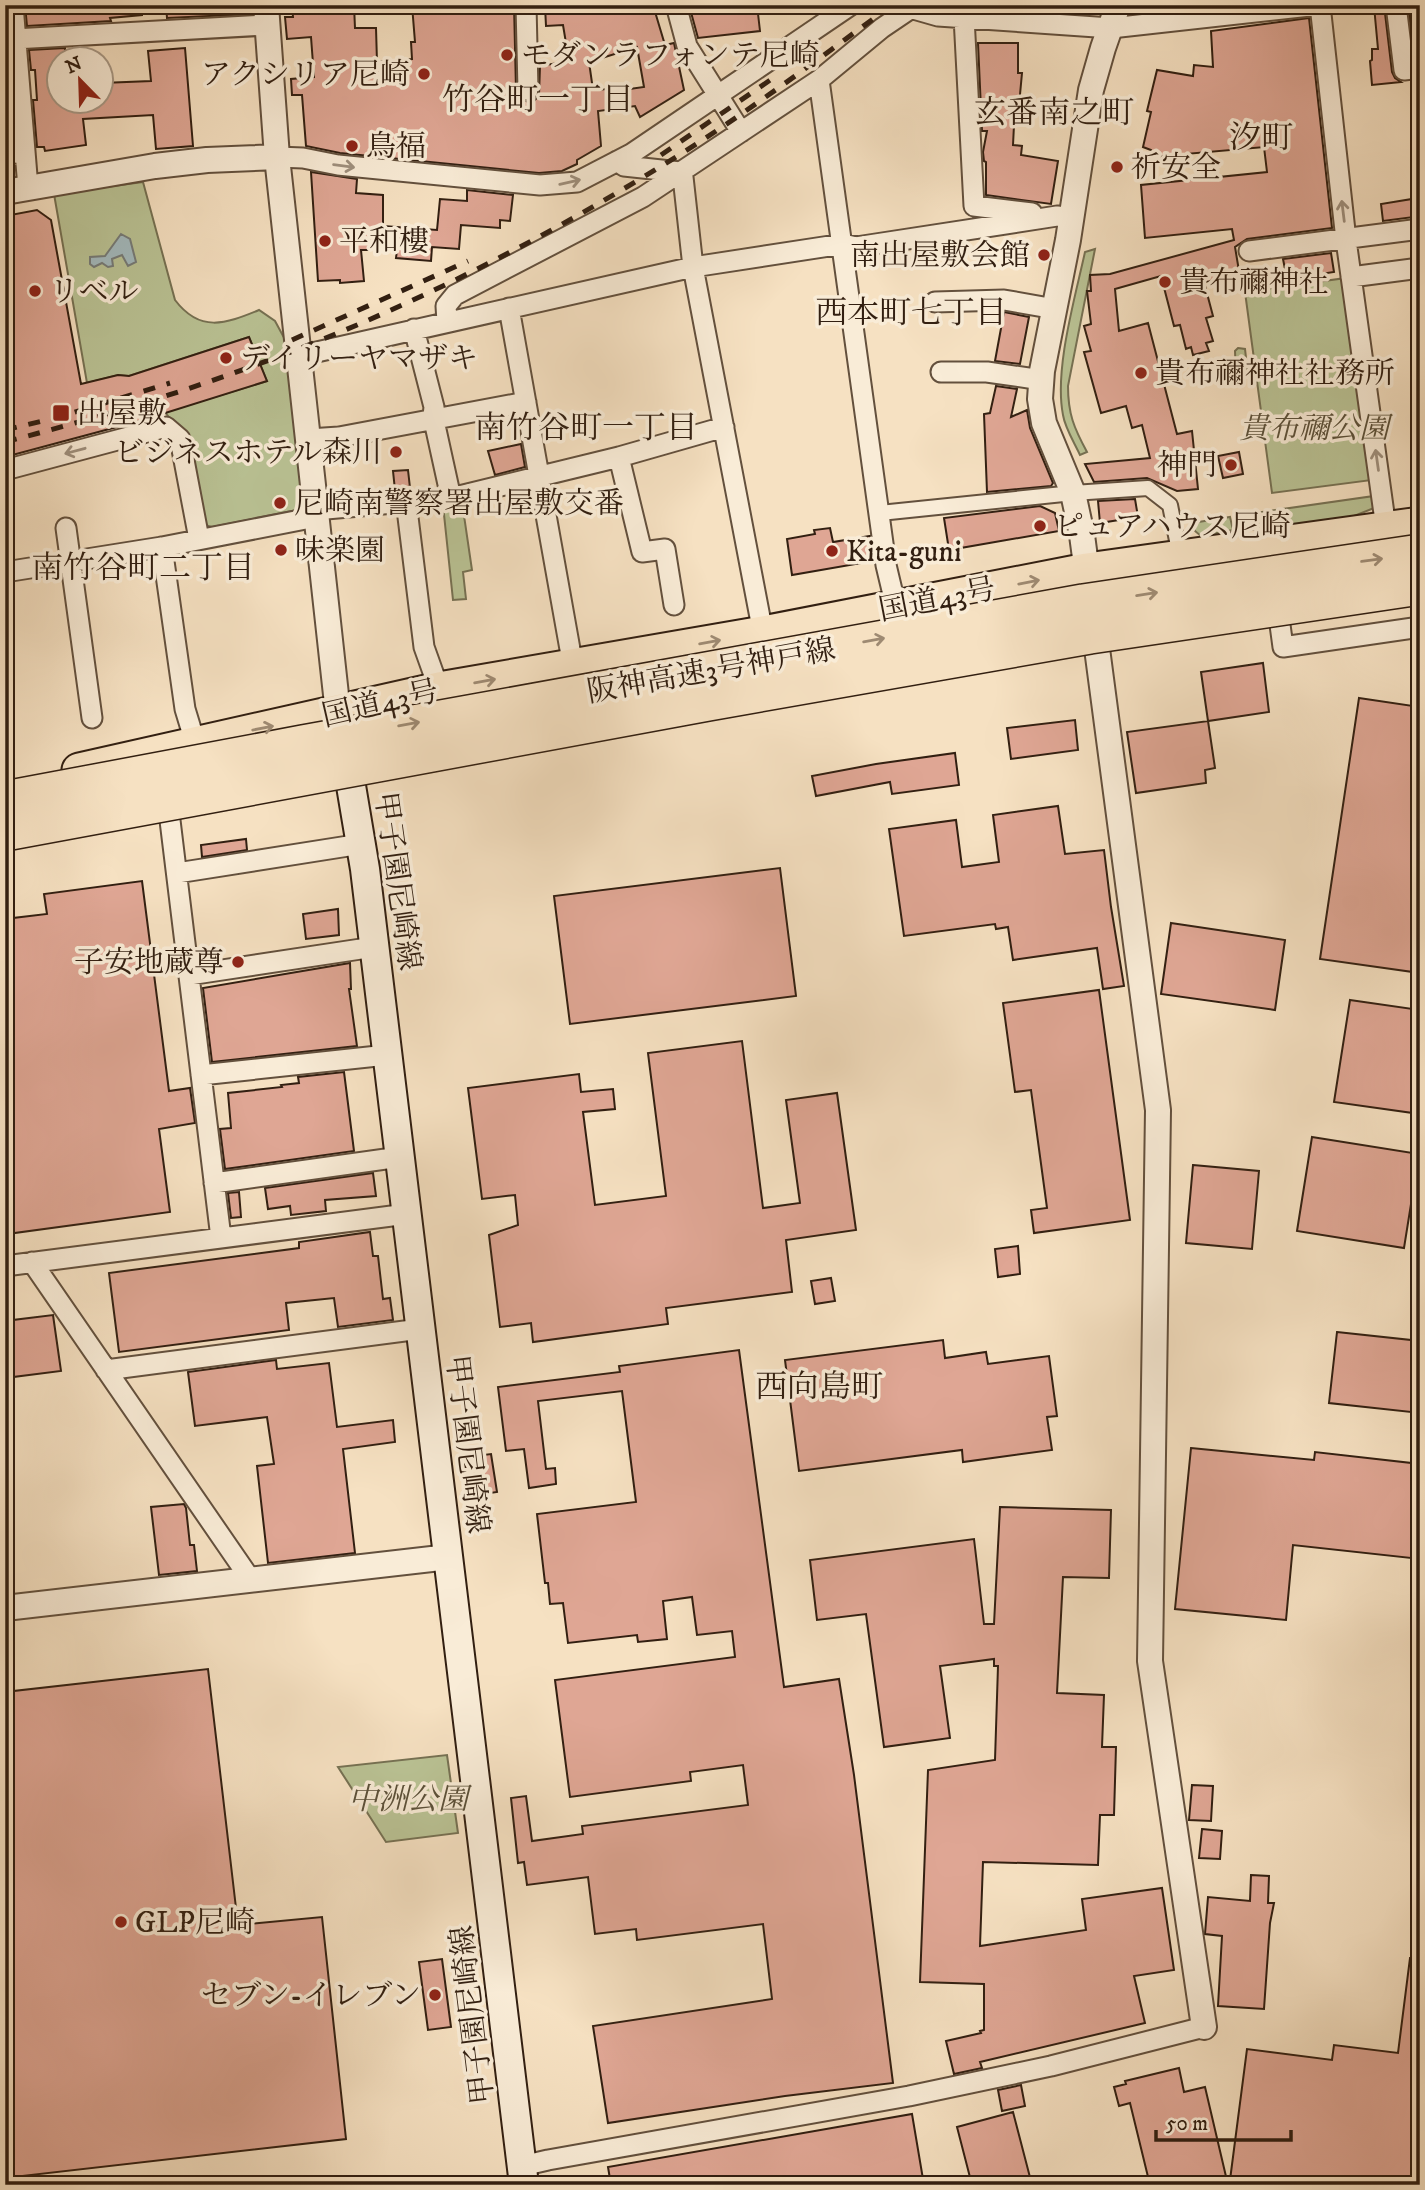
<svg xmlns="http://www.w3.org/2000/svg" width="1425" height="2190" font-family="'IM FELL DW Pica','Noto Serif JP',serif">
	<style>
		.green { fill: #bac395; stroke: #767153; stroke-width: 2 }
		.water { fill: #a3babe; stroke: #767c79; stroke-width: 2 }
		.building { fill: #dfa694; stroke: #321f11; stroke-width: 2; fill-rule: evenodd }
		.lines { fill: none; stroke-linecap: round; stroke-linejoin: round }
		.pedestrian-casing { stroke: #63503d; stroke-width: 18 }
		.minor-casing { stroke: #63503d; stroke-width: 23 }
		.tertiary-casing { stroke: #63503d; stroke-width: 28 }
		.secondary-casing { stroke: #321f11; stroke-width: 32 }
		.trunk-casing { stroke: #321f11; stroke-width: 37 }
		.pedestrian { stroke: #f9ecd7; stroke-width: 14 }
		.minor { stroke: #f9ecd7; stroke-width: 19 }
		.tertiary { stroke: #f9ecd7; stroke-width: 24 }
		.secondary { stroke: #f9ecd7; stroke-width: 28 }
		.trunk { stroke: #f6e1c2; stroke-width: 33 }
		.rail { stroke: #321f11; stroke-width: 5; stroke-dasharray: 12 12; stroke-linecap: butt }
		.motorway-bridge-casing { stroke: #321f11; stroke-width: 40; stroke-linecap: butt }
		.motorway-bridge { stroke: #f6e1c2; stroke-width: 37 }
		.oneway { stroke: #9f907e }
		.oneway2 { stroke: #9e8a72 }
		.poi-dot { fill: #8f2418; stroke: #f9ecd7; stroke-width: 2.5 }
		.labels { text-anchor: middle; stroke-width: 7; stroke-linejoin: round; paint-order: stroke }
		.poi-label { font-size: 30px; fill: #321f11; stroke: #f9ecd7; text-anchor: start }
		.park-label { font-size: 30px; font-style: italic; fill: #5b5039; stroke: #f9ecd7 }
		.street-label { font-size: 30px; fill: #321f11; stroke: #f9ecd7 }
		.neighbourhood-label { font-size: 32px; fill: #321f11; stroke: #f9ecd7 }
	</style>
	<rect width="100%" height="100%" fill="#f6e1c2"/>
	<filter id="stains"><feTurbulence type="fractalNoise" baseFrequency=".00286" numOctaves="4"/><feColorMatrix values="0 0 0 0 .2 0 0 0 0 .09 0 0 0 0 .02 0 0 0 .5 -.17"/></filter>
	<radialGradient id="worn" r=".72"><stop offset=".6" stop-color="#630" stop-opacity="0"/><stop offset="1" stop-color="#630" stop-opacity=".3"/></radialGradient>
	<path class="green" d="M143,182L175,300C200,333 225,324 259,310L275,321L288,345L304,504L297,510L212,527L205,525L174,424L165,412L267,381L249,337L129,376L118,375L87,383L54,194Z
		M1095,249L1068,386C1068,414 1074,428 1087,452L1080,455C1074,442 1065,428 1063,415C1054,370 1075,298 1085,252Z
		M1346,278L1372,480L1272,493L1245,292Z
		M1238,348L1245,349L1248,376L1246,378L1238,380L1236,377L1235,351Z
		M1374,496V508L1349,518L1268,528L1250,522L1248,514Z
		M462,502L472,570L463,572L466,599L453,600L443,505Z
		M1230,517L1233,530L1201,536L1195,531L1192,523Z
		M447,1755L458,1833L386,1842L338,1767Z"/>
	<path class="water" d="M121,234L130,239L136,262L128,266L122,255L112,259L113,266L108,267L102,263L94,267L90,264V257L105,256Z"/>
	<path class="building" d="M25,5H142V15L110,18L111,21L27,26Z
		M166,5H251L252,14L167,18Z
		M292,5H354L355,28H376L377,62L412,59L411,42H415L412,5H514L516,90L518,97L528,102L534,101L539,95L540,66L569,61L563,25L546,26L545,6L653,5L665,45L674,43L684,90L640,117L635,106L598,111L601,146L577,160V164L562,171L539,173L340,153L306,146L302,95H292L291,79L314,77L311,37L287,39L285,17H293ZM637,47L644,87L608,92V89L593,90L589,62Z
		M689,5H757L760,31L698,38Z
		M1384,5L1392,72L1395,78L1401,82L1372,85L1370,61L1372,60V49H1378L1374,6Z
		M1408,5H1420V38H1412Z
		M1309,18L1332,228L1247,239L1235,247L1240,277L1204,282L1213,316L1206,318L1213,341L1206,343L1209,351L1193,355L1191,347L1186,349L1180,325L1174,326L1161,276L1115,289L1119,331L1148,323L1177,434L1192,431L1198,489L1177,491L1147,478L1094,482L1085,464L1150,458L1142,425L1132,428L1126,406L1101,413L1084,352L1091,351L1084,326L1091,324L1087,291H1091L1090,275L1110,274L1234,240L1232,229L1145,238L1141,185L1267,172L1264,147L1152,157L1151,150L1143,147L1151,112L1147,111L1157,70L1193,76L1194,65L1213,67L1211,31Z
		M978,43H1018V73H1022L1019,105H1015L1013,145L1022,146L1021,155L1058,161L1051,204L986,195V162L984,161L983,152L987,131H982Z
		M65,48L66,60H60V102H102V83L151,81L148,51L185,48L193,146L156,149L153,115L83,119L86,145L45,151L44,147H37L33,100H37L35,70H31L29,50Z
		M5,102H9L12,140H5Z
		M311,172L357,179L356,193L383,195V226L437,230L440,199L467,201V190L513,195L510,221L500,220V228L461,225L459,249L432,247L431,261L396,258L397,250H361L364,281L340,283V280L318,281Z
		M1412,199L1414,217L1383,221L1381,204Z
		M37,210L51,220L81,384L118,375L129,376L249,337L267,381L143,420L5,457V216Z
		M1331,253L1334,272L1287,279L1283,259Z
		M1004,312L1029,317L1020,364L995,361Z
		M996,386L1017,389L1011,417L1027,410L1030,428L1053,483L1051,486L987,492L984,414L990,413Z
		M521,444L525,467L495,475L488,451Z
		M1239,452L1243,474L1223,478L1218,456Z
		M408,470L410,488L395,490L393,471Z
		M1135,499L1138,517L1100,523L1098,501Z
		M1040,506L1055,513L1059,531L949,550L944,518Z
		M830,528L833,542L870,536L873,561L792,575L787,539L815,534L814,530Z
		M1263,663L1269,712L1208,721L1201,672Z
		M1359,698L1420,707V973L1320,959Z
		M1075,720L1078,750L1011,759L1007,728Z
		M1208,721L1215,768L1205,770L1206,783L1136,793L1127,732Z
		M955,753L959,785L892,794L890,782L816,796L812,776L876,764Z
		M1058,806L1065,854L1104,850L1111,907L1124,986L1103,989L1097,948L1013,960L1008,927L996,929L995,924L904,936L889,829L956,820L962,867L999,862L993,815Z
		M246,839L247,850L202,857L201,845Z
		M780,868L796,996L570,1024L554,896Z
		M142,881L169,1091L190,1088L195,1123L159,1129L170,1212L7,1234L5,1205L8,1185L5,1168V919L47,914L44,894Z
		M338,909L339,935L306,939L303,914Z
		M1171,923L1285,940L1275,1010L1161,994Z
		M350,963L351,989H349L357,1046L212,1062L203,988Z
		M1099,990L1130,1220L1034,1233L1031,1210L1047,1208L1031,1090L1015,1092L1003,1003Z
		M1350,1000L1420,1010V1114L1334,1102Z
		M742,1041L763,1208L800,1203L786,1100L837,1093L856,1230L786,1240L792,1292L666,1308L668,1324L533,1342L531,1323L500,1327L489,1235L518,1225L515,1195L482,1199L468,1088L579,1074L581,1092L613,1089L615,1109L583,1112L595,1205L666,1196L648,1053Z
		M344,1072L354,1151L225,1169L220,1129L231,1128L228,1093L282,1087L281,1085L299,1083L298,1077Z
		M1312,1137L1419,1154L1404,1248L1297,1231Z
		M1193,1165L1259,1171L1252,1249L1186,1243Z
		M373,1173L376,1196L325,1200L326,1211L291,1215L290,1206L268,1209L265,1188Z
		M239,1192L241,1217L231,1218L228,1193Z
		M370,1232L373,1256H378L383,1299L390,1298L393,1320L338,1327L334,1298L286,1303L289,1330L119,1352L109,1273L299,1248V1242Z
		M1018,1246L1020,1274L998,1277L995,1249Z
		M831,1278L835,1301L815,1304L811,1281Z
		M53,1315L61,1371L5,1378V1321Z
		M1337,1332L1420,1341V1413L1329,1403Z
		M943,1340L945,1358L986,1352L988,1364L1049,1356L1057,1416L1047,1417L1052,1450L963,1462L962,1450L799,1471L785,1360Z
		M739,1350L784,1687L839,1679L854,1775L893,2083L785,2096L608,2123L593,2026L772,1999L763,1924L637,1940L636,1929L595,1934L588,1877L527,1885L524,1862L518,1863L511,1798L526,1796L532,1841L583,1834L582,1826L748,1805L743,1765L690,1772L691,1781L570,1797L555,1680L735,1657L732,1631L697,1635L692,1597L663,1601L667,1639L638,1642L637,1635L568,1643L563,1603L550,1604L548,1583H545L537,1514L636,1502L622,1391L538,1401L546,1469L555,1468L556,1484L529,1488L524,1449L506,1451L498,1387L620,1372L619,1366Z
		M276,1360L277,1369L329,1363L337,1427L393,1420L395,1442L343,1449L355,1553L268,1563L257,1466L274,1464L267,1417L195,1426L188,1372Z
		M1191,1448L1314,1460L1315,1452L1420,1464V1559L1293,1545L1286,1620L1175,1609Z
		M491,1454L497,1492L470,1496L465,1464L476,1462L475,1456Z
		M184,1504L186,1508L190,1545H194L197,1571L159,1575L151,1507Z
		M1000,1507L1111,1510L1109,1578L1063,1577L1057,1693L1104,1695L1102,1747H1116L1114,1815H1100L1098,1865L983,1862L980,1946L1086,1930L1082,1899L1162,1888L1174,1970L1134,1976L1145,2023L980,2062L982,2068L954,2074L946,2041L981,2033L980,2031L984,2030V1984L920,1982L928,1770L995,1760L998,1666H994V1659L940,1666L950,1738L884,1747L866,1614L817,1620L810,1560L974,1539L984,1624H994Z
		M208,1669L238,1925L322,1917L346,2139L5,2178V1692Z
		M1192,1785L1213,1786L1211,1821L1189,1820Z
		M1202,1829L1222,1831L1220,1859L1199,1858Z
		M1251,1875L1269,1876L1268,1903H1274L1270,1923L1264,2009L1218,2006L1222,1936L1205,1934L1208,1897L1250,1901Z
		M1410,1958L1420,1959V2185H1264L1230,2180L1247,2049L1332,2060L1334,2045L1398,2053Z
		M442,1959L451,2027L428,2030L419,1962Z
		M1179,2068L1184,2092L1205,2087L1228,2185H1150L1130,2103L1119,2106L1114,2087L1126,2084L1125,2081Z
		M1021,2085L1025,2106L1002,2111L998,2090Z
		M1013,2112L1032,2185H972L957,2127Z
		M912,2114L924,2185H611L608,2167Z"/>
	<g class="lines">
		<defs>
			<path id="pedestrian" d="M880,513L1073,493L1148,488L1170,505L1180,556"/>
			<path id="minor" d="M13,5L28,188
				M526,5L528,90
				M676,5L687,46L741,132
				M1320,5L1346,240L1386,528
				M1396,5L1404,70L1420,68
				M903,6L938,16L1111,28L1319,5
				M964,17L974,206L1032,213
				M14,39L267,25
				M819,80L886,565L896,607
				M5,152L25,154
				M277,157L303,158L338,165L540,185L577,182L631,154L851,5
				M617,161L624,166L680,172L683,177L693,267L763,633
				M1249,251L1420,229
				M1351,277L1420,268
				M935,302L1004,300L1055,309
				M509,308L573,666
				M447,322L446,306L455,295L643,197L819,80L882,28L916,5
				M414,329L434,407L433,416L451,498
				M299,356L693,267L843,244L856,247L1057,216L1072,218
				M941,372H987L1042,380
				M309,439L339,437L526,402
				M619,457L642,552L665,549L674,605
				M5,470L166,427L180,439L199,539
				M406,501L424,647L439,689
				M315,510L451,498L619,457L724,427
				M66,528L92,718
				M162,547L185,709L195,742
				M5,572L162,547L316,517
				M1278,610L1283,647L1420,627
				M168,804L221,1238
				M177,873L361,844
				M189,975L374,947
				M201,1075L387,1055
				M214,1183L400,1157
				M32,1262L251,1580
				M5,1266L407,1214
				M106,1370L420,1329
				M522,2166L548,2160L909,2096L1051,2066L1204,2027"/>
			<path id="tertiary" d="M266,5L277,157L338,713
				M1118,5L1103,48L1091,90L1068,240L1042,371L1040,399L1044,423L1073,493L1082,535L1158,1110L1150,1661L1204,2027
				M5,192L155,166L207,160L277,157
				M5,1608L449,1557"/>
			<path id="secondary" d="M345,750L365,869L524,2185"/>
			<path id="trunk" d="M79,770L439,689L763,633L1087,570L1420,524"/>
		</defs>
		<use href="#pedestrian" class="pedestrian-casing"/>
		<use href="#minor" class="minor-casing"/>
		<use href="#tertiary" class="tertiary-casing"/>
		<use href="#secondary" class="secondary-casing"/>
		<use href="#trunk" class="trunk-casing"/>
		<use href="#pedestrian" class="pedestrian"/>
		<use href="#minor" class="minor"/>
		<use href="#tertiary" class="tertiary"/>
		<use href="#secondary" class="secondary"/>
		<use href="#trunk" class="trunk"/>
		<path class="rail" d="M661,155L779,74
			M292,340L468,261
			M5,430L59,417L170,383
			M5,442C89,420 172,396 253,366C408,310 559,232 698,143C764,100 828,52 892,5"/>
		<defs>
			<path id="motorway-bridge" d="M5,800L303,744L1083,603L1420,553
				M5,832L708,702L1090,635L1420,586"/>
		</defs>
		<use href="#motorway-bridge" class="motorway-bridge-casing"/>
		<use href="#motorway-bridge" class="motorway-bridge"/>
	</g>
	<defs><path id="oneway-shaft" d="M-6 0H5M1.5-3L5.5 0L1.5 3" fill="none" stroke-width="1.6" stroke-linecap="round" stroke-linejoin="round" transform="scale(1.75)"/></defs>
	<g class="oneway">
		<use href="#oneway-shaft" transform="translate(344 166) rotate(7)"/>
		<use href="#oneway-shaft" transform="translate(570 182) rotate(-13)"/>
		<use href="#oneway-shaft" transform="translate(1343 211) rotate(-97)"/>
		<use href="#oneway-shaft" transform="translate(75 451) rotate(165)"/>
		<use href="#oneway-shaft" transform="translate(1377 460) rotate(-98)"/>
	</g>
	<g class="oneway2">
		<use href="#oneway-shaft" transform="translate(1372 560) rotate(-8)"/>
		<use href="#oneway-shaft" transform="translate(1029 582) rotate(-11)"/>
		<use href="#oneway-shaft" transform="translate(1147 594) rotate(-9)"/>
		<use href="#oneway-shaft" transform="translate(874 640) rotate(-10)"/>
		<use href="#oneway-shaft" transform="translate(710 642) rotate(-10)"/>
		<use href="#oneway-shaft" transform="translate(485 681) rotate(-10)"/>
		<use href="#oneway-shaft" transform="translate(409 724) rotate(-10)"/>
		<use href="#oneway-shaft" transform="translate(263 728) rotate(-11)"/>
	</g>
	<g class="poi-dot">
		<circle cx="507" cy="55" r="7"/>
		<circle cx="424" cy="74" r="7"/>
		<circle cx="352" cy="146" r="7"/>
		<circle cx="1117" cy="167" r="7"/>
		<circle cx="325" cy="241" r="7"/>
		<circle cx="1044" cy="255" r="7"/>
		<circle cx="1165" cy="282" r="7"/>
		<circle cx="35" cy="291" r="7"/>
		<circle cx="226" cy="358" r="7"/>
		<circle cx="1141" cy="373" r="7"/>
		<rect x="52" y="404" width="18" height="18" rx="3.5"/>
		<circle cx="396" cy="452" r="7"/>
		<circle cx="1231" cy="465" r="7"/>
		<circle cx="280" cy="503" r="7"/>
		<circle cx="1040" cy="526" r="7"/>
		<circle cx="281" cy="550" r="7"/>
		<circle cx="832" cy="551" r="7"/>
		<circle cx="238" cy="962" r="7"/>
		<circle cx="121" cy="1922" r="7"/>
		<circle cx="435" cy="1995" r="7"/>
	</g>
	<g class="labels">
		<g class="poi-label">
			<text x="521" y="65">モダンラフォンテ尼崎</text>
			<text x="410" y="84" text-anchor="end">アクシリア尼崎</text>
			<text x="366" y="156">鳥福</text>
			<text x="1131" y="177">祈安全</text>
			<text x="339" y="251">平和樓</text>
			<text x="1030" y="265" text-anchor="end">南出屋敷会館</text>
			<text x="1179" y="292">貴布禰神社</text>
			<text x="49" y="301">リベル</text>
			<text x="240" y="368">デイリーヤマザキ</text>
			<text x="1155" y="383">貴布禰神社社務所</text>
			<text x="77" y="423">出屋敷</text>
			<text x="382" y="462" text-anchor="end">ビジネスホテル森川</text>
			<text x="1217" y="475" text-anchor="end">神門</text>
			<text x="294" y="513">尼崎南警察署出屋敷交番</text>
			<text x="1054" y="536">ピュアハウス尼崎</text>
			<text x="295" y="560">味楽園</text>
			<text x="846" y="561">Kita-guni</text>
			<text x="224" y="972" text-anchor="end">子安地蔵尊</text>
			<text x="135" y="1932">GLP尼崎</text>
			<text x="421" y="2005" text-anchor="end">セブン-イレブン</text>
		</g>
		<g class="park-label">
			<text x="1314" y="438">貴布禰公園</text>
			<text x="408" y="1809">中洲公園</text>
		</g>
		<g class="street-label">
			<text transform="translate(937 599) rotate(-11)" y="10">国道43号</text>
			<text transform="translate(711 670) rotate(-10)" y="10">阪神高速3号神戸線</text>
			<text transform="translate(380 703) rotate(-13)" y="10">国道43号</text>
			<text transform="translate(398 881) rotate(82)" y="10">甲子園尼崎線</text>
			<text transform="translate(468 1444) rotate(83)" y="10">甲子園尼崎線</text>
			<text transform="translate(472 2015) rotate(-97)" y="10">甲子園尼崎線</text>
		</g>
		<g class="neighbourhood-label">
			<text x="538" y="110">竹谷町一丁目</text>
			<text x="1054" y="123">玄番南之町</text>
			<text x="1261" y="148">汐町</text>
			<text x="911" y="323">西本町七丁目</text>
			<text x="586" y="438">南竹谷町一丁目</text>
			<text x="143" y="578">南竹谷町二丁目</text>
			<text x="819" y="1397">西向島町</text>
		</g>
	</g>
	<rect width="1425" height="2190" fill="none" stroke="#f6e1c2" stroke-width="28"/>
	<rect x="7" y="7" width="1411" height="2176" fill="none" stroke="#321f11" stroke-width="3.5"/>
	<rect x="14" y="14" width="1397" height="2162" fill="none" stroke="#321f11" stroke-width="2"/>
	<g transform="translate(80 80) rotate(337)"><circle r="33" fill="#f9ecd7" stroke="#a99a88" stroke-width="2"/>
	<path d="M0-5L12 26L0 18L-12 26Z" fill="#8f2418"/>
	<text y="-10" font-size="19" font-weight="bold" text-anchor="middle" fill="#321f11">N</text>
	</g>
	<path d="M1156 2130v10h135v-10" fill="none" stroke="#321f11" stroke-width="3.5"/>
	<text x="1166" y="2130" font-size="21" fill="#321f11" stroke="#f9ecd7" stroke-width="5" paint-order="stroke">50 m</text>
	<rect width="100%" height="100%" filter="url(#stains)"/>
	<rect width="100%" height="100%" fill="url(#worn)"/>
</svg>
